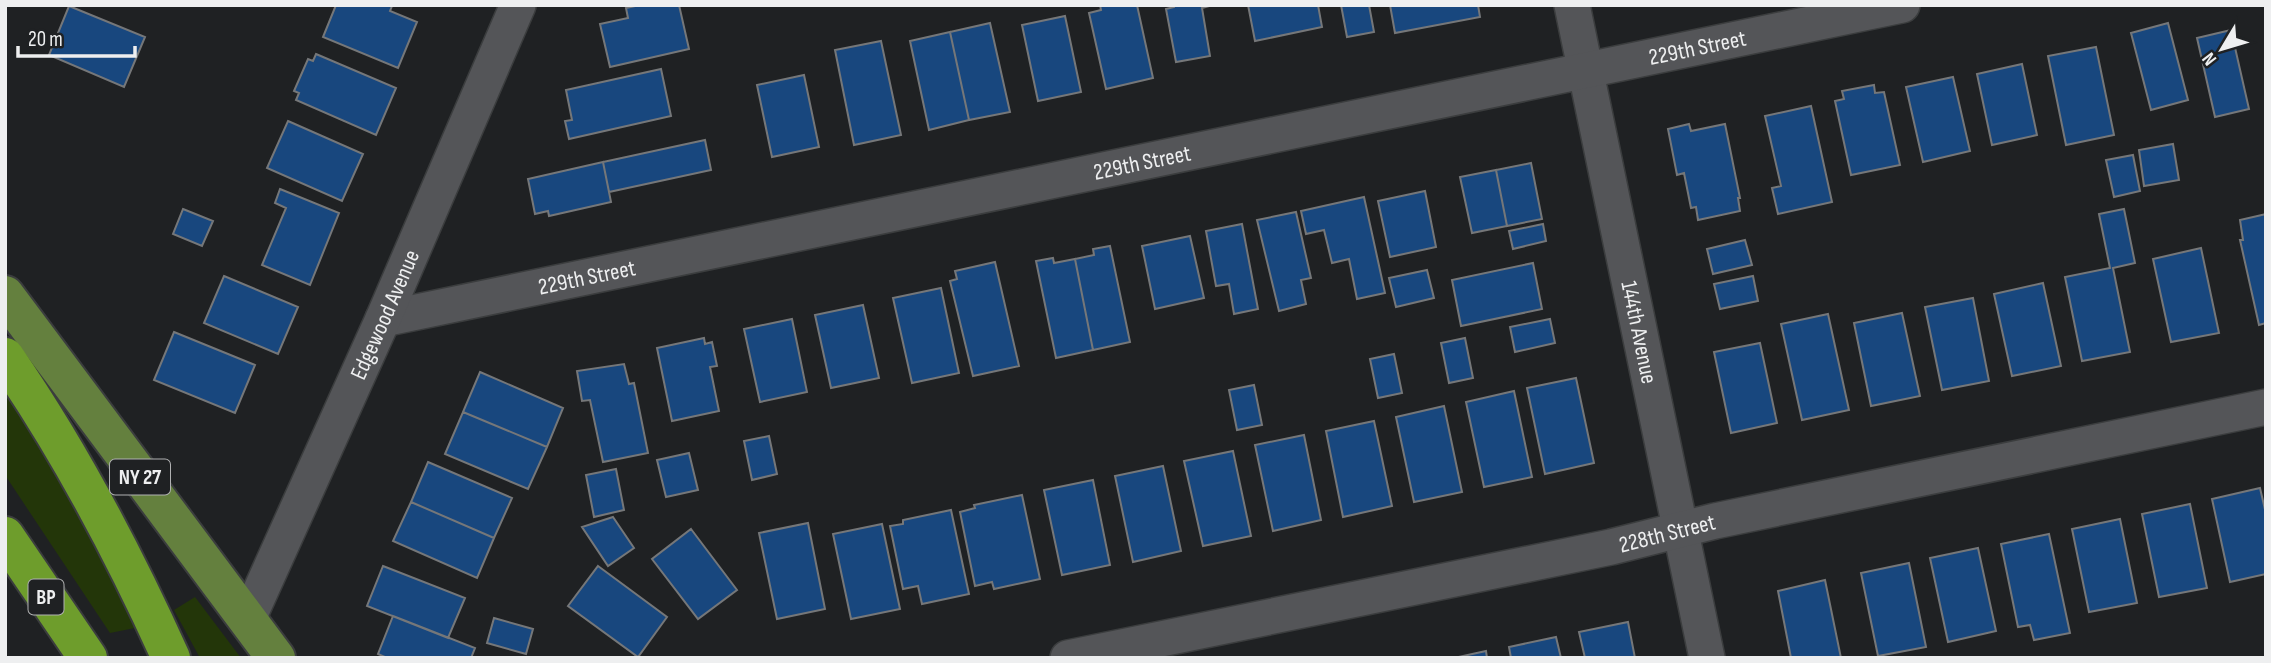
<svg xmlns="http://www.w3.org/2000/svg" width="2271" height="663" font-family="'Sofia Sans Condensed',sans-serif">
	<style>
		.green { fill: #233609 }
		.building { fill: #18477e; stroke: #757779; stroke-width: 2 }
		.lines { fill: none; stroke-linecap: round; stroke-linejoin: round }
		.minor-casing { stroke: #3b3d3e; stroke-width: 38 }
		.primary-casing { stroke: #3b3d3e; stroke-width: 42 }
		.motorway-casing { stroke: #3b3d3e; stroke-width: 42 }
		.minor { stroke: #545558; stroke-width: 35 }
		.primary { stroke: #64803e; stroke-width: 38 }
		.motorway { stroke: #6e9d2c; stroke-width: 38 }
		.labels { text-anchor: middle; stroke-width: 6; stroke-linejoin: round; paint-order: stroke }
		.shield { fill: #1f2123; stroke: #b0b1b2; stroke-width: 2 }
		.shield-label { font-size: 21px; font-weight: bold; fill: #eeeff0 }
		.street-label { font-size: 23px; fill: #eeeff0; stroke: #1f2123 }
	</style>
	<rect width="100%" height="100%" fill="#1f2123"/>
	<path class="green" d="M5,381L56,464L135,628L110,633L5,475Z
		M195,597L241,658H200L174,610Z"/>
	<path class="building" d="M336,5H390L392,6L390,11L417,22L398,68L323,37Z
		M640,5H679L689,49L610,67L600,24L628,18L626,8Z
		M1100,5H1137L1153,78L1106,89L1089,13L1101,10Z
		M1174,5H1213L1202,8L1210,56L1176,62L1166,9L1174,7Z
		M1248,5H1318L1322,27L1255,41Z
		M1341,5H1369L1374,32L1347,37Z
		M1390,5H1478L1480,17L1395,33Z
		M69,6L145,37L124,87L49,55Z
		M1065,16L1081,92L1038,101L1022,25Z
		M990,23L1010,112L969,120L950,32Z
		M2168,23L2188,100L2151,110L2131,33Z
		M2231,30L2249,109L2215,117L2197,38Z
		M950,32L969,120L929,130L910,41Z
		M881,41L901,135L854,145L835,50Z
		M2096,47L2114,135L2066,145L2048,56Z
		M316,54L396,88L376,135L296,100L299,93L294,91L308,59L313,61Z
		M2022,64L2037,135L1992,145L1977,74Z
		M661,69L671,116L569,139L565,121L572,120L566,90Z
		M804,75L819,147L772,157L757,85Z
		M1953,77L1970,151L1923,162L1906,87Z
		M1874,85L1875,93L1884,92L1900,165L1851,175L1835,101L1844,99L1842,91Z
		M1811,106L1832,202L1778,214L1772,188L1781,186L1765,116Z
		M288,121L363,154L342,201L267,168Z
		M1689,124L1691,131L1725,124L1740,198H1738L1740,211L1698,220L1696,207L1691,208L1684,173L1677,175L1668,129Z
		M705,140L711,170L609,192L603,162Z
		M2173,144L2179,180L2144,186L2139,150Z
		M2133,155L2140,191L2114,197L2106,160Z
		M603,162L611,202L549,216L548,211L535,214L528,179Z
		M1531,163L1542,219L1507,226L1496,170Z
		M1496,170L1507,226L1472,233L1460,177Z
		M280,189L339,213L310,285L262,265L286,208L275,203Z
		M1425,191L1436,247L1390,257L1378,201Z
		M1364,197L1385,293L1357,299L1349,259L1332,263L1324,230L1306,234L1301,211Z
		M183,209L213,221L202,246L173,234Z
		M2124,209L2135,263L2113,268L2130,352L2082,361L2065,277L2110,268L2099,214Z
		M1296,212L1311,278L1301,280L1306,304L1279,311L1257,220Z
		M2266,214V323L2259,325L2240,240H2243L2240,220Z
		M1242,224L1258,309L1234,314L1229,284L1216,286L1206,231Z
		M1543,224L1546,241L1513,249L1509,231Z
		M1190,236L1204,298L1155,309L1142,246Z
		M1745,240L1752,265L1713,274L1707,249Z
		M1110,246L1130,342L1093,350L1075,259L1094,255L1093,249Z
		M2201,248L2219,333L2171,342L2153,259Z
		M1053,258L1054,263L1075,259L1093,350L1056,358L1036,261Z
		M995,262L1019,366L973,376L950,281L957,279L955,271Z
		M1533,263L1542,309L1461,326L1452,280Z
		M1427,270L1434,298L1396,307L1389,278Z
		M224,276L298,307L278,354L204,323Z
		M1753,276L1758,301L1720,309L1714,284Z
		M2043,283L2061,366L2012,376L1994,294Z
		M941,288L959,373L912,383L893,298Z
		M1973,298L1989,381L1942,390L1925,307Z
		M863,305L879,378L831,388L815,315Z
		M1902,313L1920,396L1871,406L1854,323Z
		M1828,314L1849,410L1802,420L1781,324Z
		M792,319L807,392L760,402L744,329Z
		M1550,319L1555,343L1515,352L1510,327Z
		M174,332L255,365L235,413L154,380Z
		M704,338L705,344L712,342L717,366L710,367L719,411L672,421L657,348Z
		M1465,338L1473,378L1449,383L1441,343Z
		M1760,343L1777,423L1731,433L1714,352Z
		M1394,354L1402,393L1378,398L1370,359Z
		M624,364L629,384L634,383L648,453L603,462L590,400L582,401L577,371Z
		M480,372L563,408L547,447L463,412Z
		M1576,378L1594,463L1545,474L1527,388Z
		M1254,385L1262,425L1237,430L1229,390Z
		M1514,391L1532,477L1484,487L1466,402Z
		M1444,406L1462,492L1414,502L1396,417Z
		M463,412L547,447L528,489L445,454Z
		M1374,421L1392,506L1343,517L1326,431Z
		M1304,435L1321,520L1273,531L1255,445Z
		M769,436L777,474L752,480L744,441Z
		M1233,451L1251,536L1203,546L1184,461Z
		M689,453L698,490L666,497L657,460Z
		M428,462L512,498L494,538L411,502Z
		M1163,466L1181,551L1133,562L1115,476Z
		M616,469L624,510L594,517L586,475Z
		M1093,480L1110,565L1062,575L1044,490Z
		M2260,488L2266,514V574L2230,582L2212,499Z
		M1022,495L1040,579L994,589L992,582L975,586L960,512L975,508L974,505Z
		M411,502L494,538L477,578L393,541Z
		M2190,504L2207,588L2159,597L2142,514Z
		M951,510L969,594L922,604L918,586L903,589L890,526L903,524V520Z
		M613,517L634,548L608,566L582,527Z
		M2120,519L2137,603L2089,612L2072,529Z
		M808,523L825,609L777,619L759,533Z
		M882,524L900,609L851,619L833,534Z
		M691,529L737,590L698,619L652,559Z
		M2049,534L2070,633L2034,640L2030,625L2018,627L2001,544Z
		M1978,548L1996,631L1948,642L1930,558Z
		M1909,563L1926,647L1878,656L1861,573Z
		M383,566L465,598L448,638L367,606Z
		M598,566L667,617L638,657L568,606Z
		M1825,580L1841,658H1791L1778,591Z
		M393,616L475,648L471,658H387L378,654Z
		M494,618L533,629L526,654L487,643Z
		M1628,622L1635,658H1585L1579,632Z
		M1556,637L1561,658H1511L1509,647Z
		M1486,651L1487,658H1454Z"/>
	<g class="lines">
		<defs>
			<g id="minor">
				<path id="s1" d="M1572,5L1707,658"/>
				<path id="s2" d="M383,319L1902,5"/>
				<path id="s3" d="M247,621L383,319L518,5"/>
				<path id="s4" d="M1068,658L1611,547L1715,521L2266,407"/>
			</g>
			<path id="primary" d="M5,295L276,658"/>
			<path id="motorway" d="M5,357C70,451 124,554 171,658
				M5,536L88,658"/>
		</defs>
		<use href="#minor" class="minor-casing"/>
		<use href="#primary" class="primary-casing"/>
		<use href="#motorway" class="motorway-casing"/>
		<use href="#minor" class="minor"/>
		<use href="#primary" class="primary"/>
		<use href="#motorway" class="motorway"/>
	</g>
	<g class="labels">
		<g class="shield">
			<rect x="110" y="459.5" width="60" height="35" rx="5"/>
			<rect x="28.5" y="579.5" width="35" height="35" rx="5"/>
		</g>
		<g class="shield-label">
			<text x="140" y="484">NY 27</text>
			<text x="46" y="604">BP</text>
		</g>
		<g class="street-label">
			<text dy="8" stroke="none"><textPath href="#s2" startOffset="1342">229th Street</textPath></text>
			<text dy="8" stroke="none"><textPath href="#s2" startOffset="775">229th Street</textPath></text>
			<text dy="8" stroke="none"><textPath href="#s2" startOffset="208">229th Street</textPath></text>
			<text dy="8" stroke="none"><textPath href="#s3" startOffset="336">Edgewood Avenue</textPath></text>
			<text dy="8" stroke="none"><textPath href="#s1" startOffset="334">144th Avenue</textPath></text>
			<text dy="8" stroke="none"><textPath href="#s4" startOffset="612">228th Street</textPath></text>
		</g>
	</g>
	<rect width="2271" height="663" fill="none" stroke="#eeeff0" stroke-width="14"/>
	<g transform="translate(2222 49) rotate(232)" stroke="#1f2123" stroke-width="5" paint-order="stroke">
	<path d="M0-5L12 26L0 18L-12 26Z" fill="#eeeff0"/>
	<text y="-10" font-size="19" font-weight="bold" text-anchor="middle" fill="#eeeff0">N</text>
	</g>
	<path d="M18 46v10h117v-10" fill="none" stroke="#eeeff0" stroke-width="3.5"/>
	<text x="28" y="46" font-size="21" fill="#eeeff0" stroke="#1f2123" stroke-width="5" paint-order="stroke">20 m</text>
</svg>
